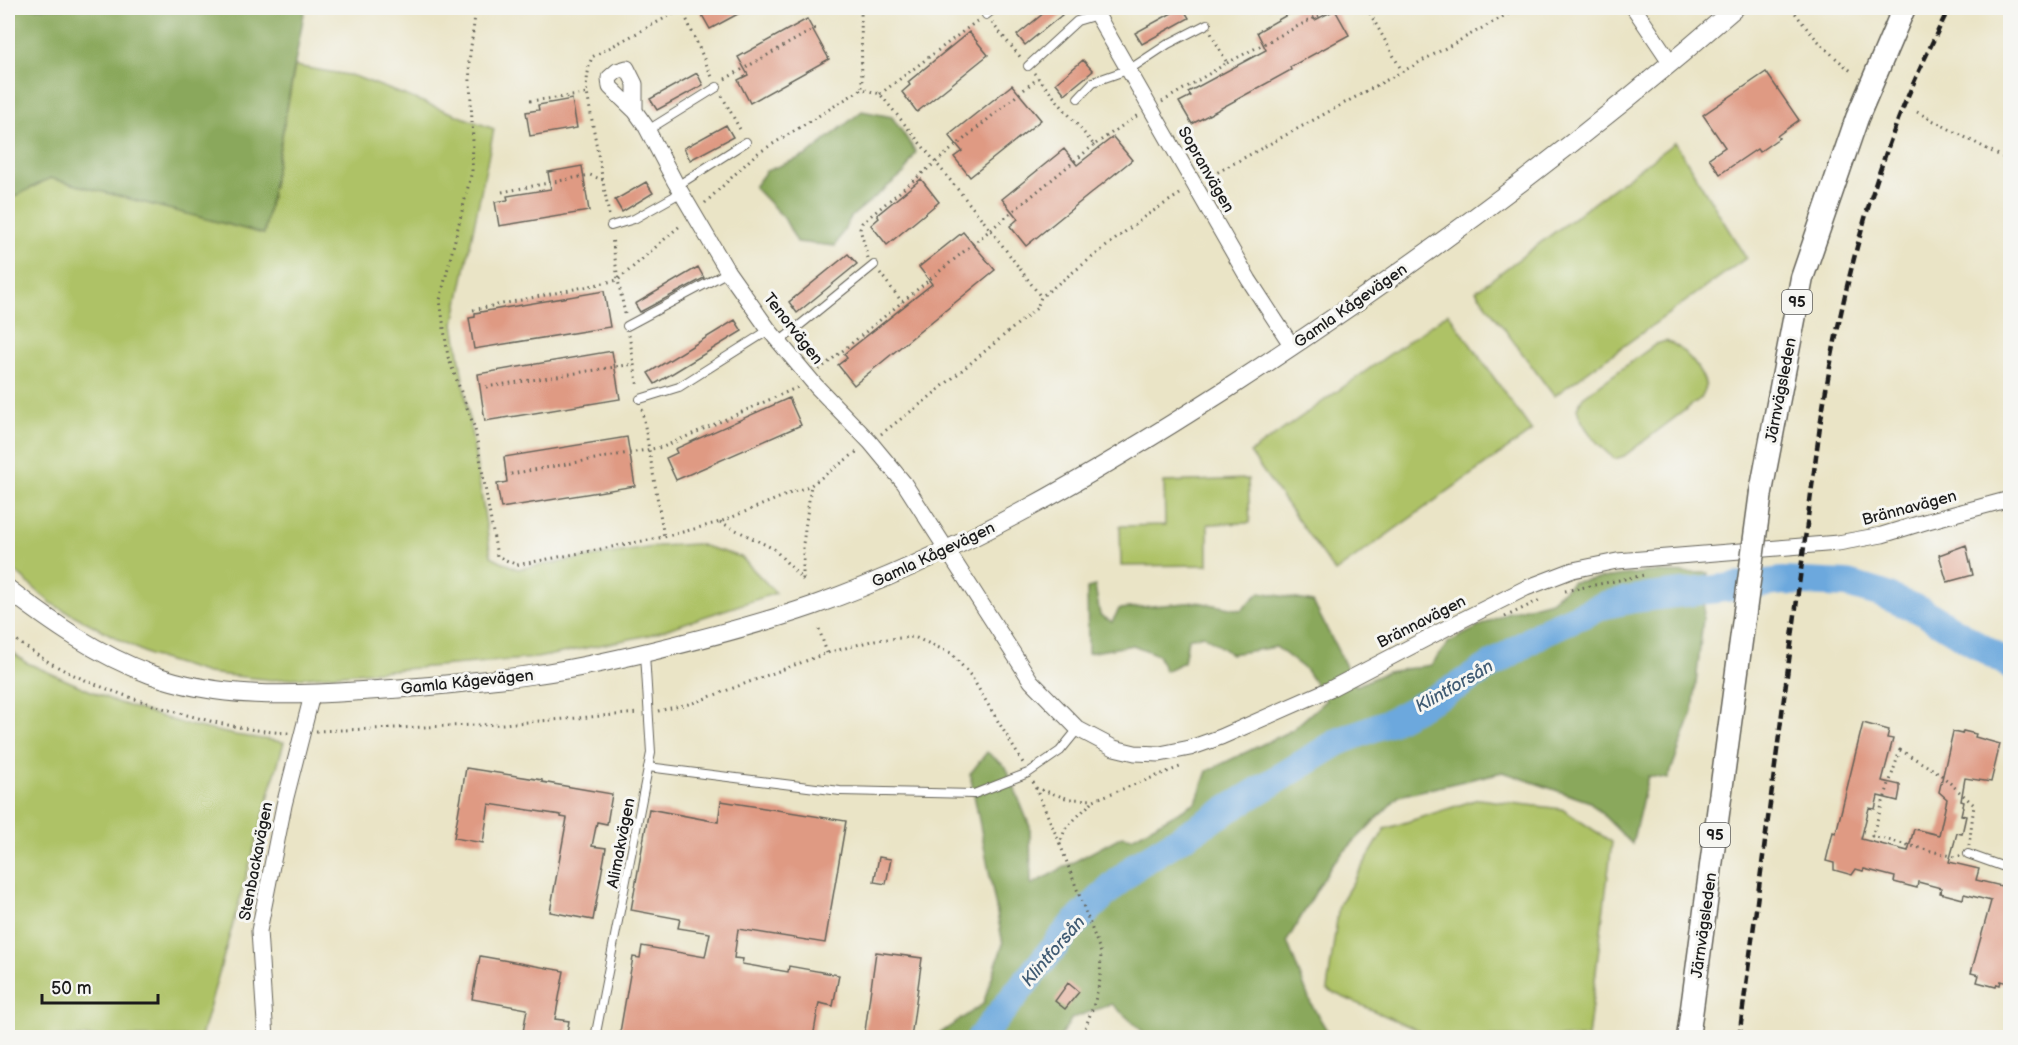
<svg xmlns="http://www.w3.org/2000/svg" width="2018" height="1045" font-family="'Balsamiq Sans',sans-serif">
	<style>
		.green { fill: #aec266; stroke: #656f41; stroke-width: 1.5 }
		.forest { fill: #8aa85b; stroke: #53623c; stroke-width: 1.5 }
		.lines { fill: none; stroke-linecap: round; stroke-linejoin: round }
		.river { stroke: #6ca8dd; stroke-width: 28 }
		.building { fill: #df9a83 }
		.service-casing { stroke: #646258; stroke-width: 10 }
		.minor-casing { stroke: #646258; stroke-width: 17 }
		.tertiary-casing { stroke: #646258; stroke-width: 20 }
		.primary-casing { stroke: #646258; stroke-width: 25 }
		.path { stroke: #646258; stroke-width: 3; stroke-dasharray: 1.5 4.5; stroke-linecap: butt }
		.service { stroke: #fff; stroke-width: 8 }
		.minor { stroke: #fff; stroke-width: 15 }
		.tertiary { stroke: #fff; stroke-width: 18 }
		.primary { stroke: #fff; stroke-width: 22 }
		.rail { stroke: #1c1c1c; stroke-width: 4.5; stroke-dasharray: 9 4.5; stroke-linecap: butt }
		.primary-bridge-casing { stroke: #646258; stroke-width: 25; stroke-linecap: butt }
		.primary-bridge { stroke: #fff; stroke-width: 22 }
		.labels { text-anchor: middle; stroke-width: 6; stroke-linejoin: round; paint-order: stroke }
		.shield { fill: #f6f6f2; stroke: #5d5d5c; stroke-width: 1.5 }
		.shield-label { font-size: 15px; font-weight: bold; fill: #1c1c1c }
		.street-label { font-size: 16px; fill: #1c1c1c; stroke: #f6f6f2 }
		.water-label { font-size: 18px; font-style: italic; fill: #405b73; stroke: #f6f6f2 }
	</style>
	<rect width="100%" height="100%" fill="#f6f6f2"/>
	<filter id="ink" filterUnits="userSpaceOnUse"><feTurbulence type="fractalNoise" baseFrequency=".0167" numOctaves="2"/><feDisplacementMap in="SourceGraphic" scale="12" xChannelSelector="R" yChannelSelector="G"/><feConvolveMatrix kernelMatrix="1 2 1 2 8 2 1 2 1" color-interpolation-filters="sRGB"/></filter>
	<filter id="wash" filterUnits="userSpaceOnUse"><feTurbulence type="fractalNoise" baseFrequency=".008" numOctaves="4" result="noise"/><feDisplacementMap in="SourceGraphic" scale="24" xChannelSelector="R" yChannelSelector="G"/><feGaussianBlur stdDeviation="1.35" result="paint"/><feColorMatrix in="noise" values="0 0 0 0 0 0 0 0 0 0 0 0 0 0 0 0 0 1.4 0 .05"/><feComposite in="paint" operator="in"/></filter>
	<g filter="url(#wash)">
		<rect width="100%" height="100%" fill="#eae4c6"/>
		<path class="green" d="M295,66L354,76L494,129L454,323L491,556L517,569L659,546L697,544L741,557L776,593L649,635L537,658L272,680L207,673L149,655L52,604L8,565V200L50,178L264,234Z
			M1675,142L1746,258L1554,396L1476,291Z
			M1448,313L1532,431L1335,572L1250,453Z
			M1666,341C1684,347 1702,369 1706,387L1701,398L1624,456L1615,459C1601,449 1580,425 1577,408L1583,397L1656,344Z
			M1248,479L1250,523L1208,524V565L1121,566L1120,526L1165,525L1164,482Z
			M8,648L25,662L116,702L184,724L235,735L284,742L201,1037H8Z
			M1478,799L1562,809L1612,842L1588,1037H1433L1327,990L1339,905L1385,829Z"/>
		<path class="forest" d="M16,8H305L264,234L50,178L8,200V34Z
			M862,111L892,117L916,152L904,173L851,217L835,246L797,242L784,218L754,187L766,171L807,155Z
			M1647,572L1708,573L1693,711L1668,779L1648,776L1632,844L1590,802L1503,772L1399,796L1332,864L1287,941L1311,1004L1331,1037H1149L1112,1004L1072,1018L1060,1037L933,1038L983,1004L1003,944L970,774L987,752L1006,767L1030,827L1031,885L1122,836L1132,838L1196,802L1207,771L1292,730L1326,700L1306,670L1276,647L1231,654L1203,635L1188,639L1184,662L1165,671L1158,655L1133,645L1088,653L1087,588L1095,586L1100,615L1112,622L1119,609L1197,602L1241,610L1260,592L1313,602L1356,686L1387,672L1431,665L1449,642L1506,613L1551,601L1573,582Z"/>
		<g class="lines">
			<path class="river" d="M980,1038L1068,930L1109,890L1137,865L1340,741L1392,721L1461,684L1547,630L1605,605L1633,599L1783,581L1847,584L1879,593L1924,612L2010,665"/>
		</g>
		<g id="blocks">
			<path class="building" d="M698,8H749L710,29Z
				M1050,8H1056L1062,15L1025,45L1017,35Z
				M1181,8H1183L1189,18L1142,44L1135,33Z
				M1299,8H1309L1315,20L1335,10L1349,35L1290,67L1291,70L1192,124L1179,102L1191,96L1188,92L1266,50L1257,32Z
				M807,19L829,59L750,103L738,80L748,75L738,57Z
				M969,32L988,55L917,112L902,92L910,85L908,82Z
				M1083,60L1093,71L1065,94L1056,83Z
				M1766,72L1799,120L1777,136L1779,138L1759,152L1757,149L1720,174L1709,158L1725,147L1703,115Z
				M697,73L703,85L657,110L650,99Z
				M1012,85L1041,120L970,177L954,157L962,151L949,135Z
				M572,99L577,128L530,136L526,112L539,110L538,105Z
				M726,125L733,137L690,160L684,148Z
				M1113,137L1132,160L1026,246L1010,226L1018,219L1002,199L1064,149L1077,165Z
				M582,166L589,211L499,226L495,202L508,200L507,196L551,189L548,172Z
				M921,179L939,202L887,245L871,225L879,218L877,215Z
				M646,182L653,193L622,212L615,200Z
				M963,232L995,270L854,385L838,365L847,358L844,354L932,284L919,267Z
				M848,254L857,264L797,313L789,302Z
				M698,267L704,278L640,312L635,304Z
				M604,291L610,327L474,349L469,318L475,317V313Z
				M735,320L742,331L655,384L648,373Z
				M612,351L620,399L485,421L478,374Z
				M789,398L801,425L676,480L666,458L677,453L675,449Z
				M627,437L635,486L501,508L497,484L507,482L504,457Z
				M1966,545L1973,575L1947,582L1939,555Z
				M1863,723L1889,730L1887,738L1893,739L1882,781L1900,785V790L1898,801L1878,796L1875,809L1869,808L1861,839L1908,851L1914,829L1939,835L1947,799L1939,792L1953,732L1962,734L1963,731L1976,734L1975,737L2000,744L1991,782L1965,778L1961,801L1964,802L1961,815L1966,816L1962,834L1957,833L1949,862L1979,869L1976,880L2010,888V931L2006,950L2010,951V981H2008V983L2001,981L2000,985L1997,984L1996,987L1977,982L1979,975L1971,973L1991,901L1964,894L1963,899L1940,893L1941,888L1918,882L1917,888L1894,882L1895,877L1864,869L1863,871L1856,869L1852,875L1834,870V863L1826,861L1833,832L1836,833Z
				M466,768L542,780V782L612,794L607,824L597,822L592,846L606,848L593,920L550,912L567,818L561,817V815L489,804L483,843L454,838Z
				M721,801L846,821L825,943L738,929L734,958L743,959L742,964L788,972L789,966L839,975L833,1006L819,1003L813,1038H619L633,957L640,958L642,946L705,957L710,933L678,928L680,919L631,910L649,809L718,822Z
				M879,857L891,859L886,884L874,882Z
				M876,952L922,958L911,1038H864Z
				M480,956L564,971L555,1019L569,1021L566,1038H522L527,1009L472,999Z
				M1068,983L1079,992L1065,1009L1055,1001Z"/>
		</g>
	</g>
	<g filter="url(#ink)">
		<use href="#blocks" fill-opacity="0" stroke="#646258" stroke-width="1.5"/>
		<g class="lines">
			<defs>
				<path id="service" d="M986,15L995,8
					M1028,66L1077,21L1097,15L1110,8
					M1078,98L1093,82L1130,69L1168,44L1207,24
					M648,130L717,87
					M677,186L746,142
					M611,226L634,219L682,192
					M627,326L728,272
					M779,342L874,265
					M640,399L679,387L769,330
					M648,767L840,791L974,794L1028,773L1060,751L1078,729
					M1968,854L2010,869
					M595,1038L651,753L645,654"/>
				<path id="minor" d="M1093,8L1249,280L1292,346
					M1634,8L1671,63
					M635,111L610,87L609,78L617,71L627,68L635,84V111L645,125L675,182L728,272L769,330L816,386L870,442L904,483L1031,681L1078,729L1114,748L1135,753L1160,754L1190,748L1221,737L1330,689L1458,622L1526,588L1573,570L1617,561L1838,543L1882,535L1928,521L2010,499
					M266,1038L259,931L284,805L312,695"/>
				<path id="tertiary" d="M8,589C51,622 98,655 150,674C218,699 291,696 362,691C395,689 427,687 460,683C486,680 512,678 537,674C576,669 614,660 652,651C706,638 760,624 812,606C960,554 1096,473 1227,389C1404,274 1576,147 1735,8"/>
				<path id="primary" d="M1761,492L1802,278L1857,118L1904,8
					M1688,1038L1745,611"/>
			</defs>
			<use href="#service" class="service-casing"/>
			<use href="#minor" class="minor-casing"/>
			<use href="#tertiary" class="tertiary-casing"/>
			<use href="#primary" class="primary-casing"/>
			<path class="path" d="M476,8L469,62L473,141L472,171L440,300L448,357L475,429L497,556L517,565L664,537L720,522L811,485L858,451
				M861,8L862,89L880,94L990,229L1041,297
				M1367,8L1402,71
				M1792,8C1808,33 1828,52 1851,71
				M682,9L712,77
				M992,23L1022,59
				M1227,63L1333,8
				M1034,73L1094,145L1138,115
				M725,79L816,28
				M880,94L977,21
				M722,96L742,133
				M530,101L588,94
				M1162,102L1227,63L1211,33
				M1917,112L2010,161
				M1207,178L1519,8
				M502,192L590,175L603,180
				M705,203L755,155L862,89
				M609,215L586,87L589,66L592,57L684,8
				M868,258L860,229L862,223L1038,78
				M880,273L902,302
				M473,310L618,280L612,237
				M625,314L618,280L682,224
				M629,335L638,388
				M819,370L1094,145
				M486,387L634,364
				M642,409L664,537
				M881,434L926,400L1037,308L1041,297L1144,217L1183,192
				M505,475L663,447L798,387
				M720,522L774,549L803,580
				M803,579V544L811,485
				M1565,591L1644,575
				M1505,617L1542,599
				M819,629L827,653
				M8,633C49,669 99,687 150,704C195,718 242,731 289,733
				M658,711L693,703L827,653L875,640L914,637L951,653L971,676L1023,763
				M316,731L503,724L639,713
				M1900,750L1939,773L1974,805L1968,854L1955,857L1872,836Z
				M1033,782L1060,844
				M1036,788L1069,799L1094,800L1180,767
				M1079,1038L1086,1026L1095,1001L1100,980L1101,953L1060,844L1065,829L1094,800"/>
			<use href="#service" class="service"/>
			<use href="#minor" class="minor"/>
			<use href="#tertiary" class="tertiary"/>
			<use href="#primary" class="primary"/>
			<path class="rail" d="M1739,1038L1820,426C1836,322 1860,219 1898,120C1913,82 1931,45 1949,8"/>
			<defs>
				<path id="primary-bridge" d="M1745,611L1761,492"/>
			</defs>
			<use href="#primary-bridge" class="primary-bridge-casing"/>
			<use href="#primary-bridge" class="primary-bridge"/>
		</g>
	</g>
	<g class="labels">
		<g class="shield">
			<rect x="1782" y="290" width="30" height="24" rx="4.5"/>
			<rect x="1700" y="823" width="30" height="24" rx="4.5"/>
		</g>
		<g class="shield-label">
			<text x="1797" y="307">95</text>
			<text x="1715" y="840">95</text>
		</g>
		<g class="street-label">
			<text transform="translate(1207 169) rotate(60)" y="6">Sopranvägen</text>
			<text transform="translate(1350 305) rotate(-35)" y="6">Gamla Kågevägen</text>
			<text transform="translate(794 328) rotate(52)" y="6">Tenorvägen</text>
			<text transform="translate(1780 390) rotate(-79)" y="6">Järnvägsleden</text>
			<text transform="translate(1909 507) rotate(-15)" y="6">Brännavägen</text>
			<text transform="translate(933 554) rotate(-25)" y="6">Gamla Kågevägen</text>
			<text transform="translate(1421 621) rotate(-27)" y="6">Brännavägen</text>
			<text transform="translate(467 681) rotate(-6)" y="6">Gamla Kågevägen</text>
			<text transform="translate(620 843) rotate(-79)" y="6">Alimakvägen</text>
			<text transform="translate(255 861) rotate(-79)" y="6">Stenbackavägen</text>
			<text transform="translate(1703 925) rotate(-82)" y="6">Järnvägsleden</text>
		</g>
		<g class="water-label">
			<text transform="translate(1454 686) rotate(-30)" y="6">Klintforsån</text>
			<text transform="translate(1053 951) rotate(-49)" y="6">Klintforsån</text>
		</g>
	</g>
	<rect width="2018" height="1045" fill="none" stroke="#f6f6f2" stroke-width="30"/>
	<path d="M42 994v9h116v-9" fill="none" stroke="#1c1c1c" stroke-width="3"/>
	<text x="51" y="994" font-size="18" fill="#1c1c1c" stroke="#f6f6f2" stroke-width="4.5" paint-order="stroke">50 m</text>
</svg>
